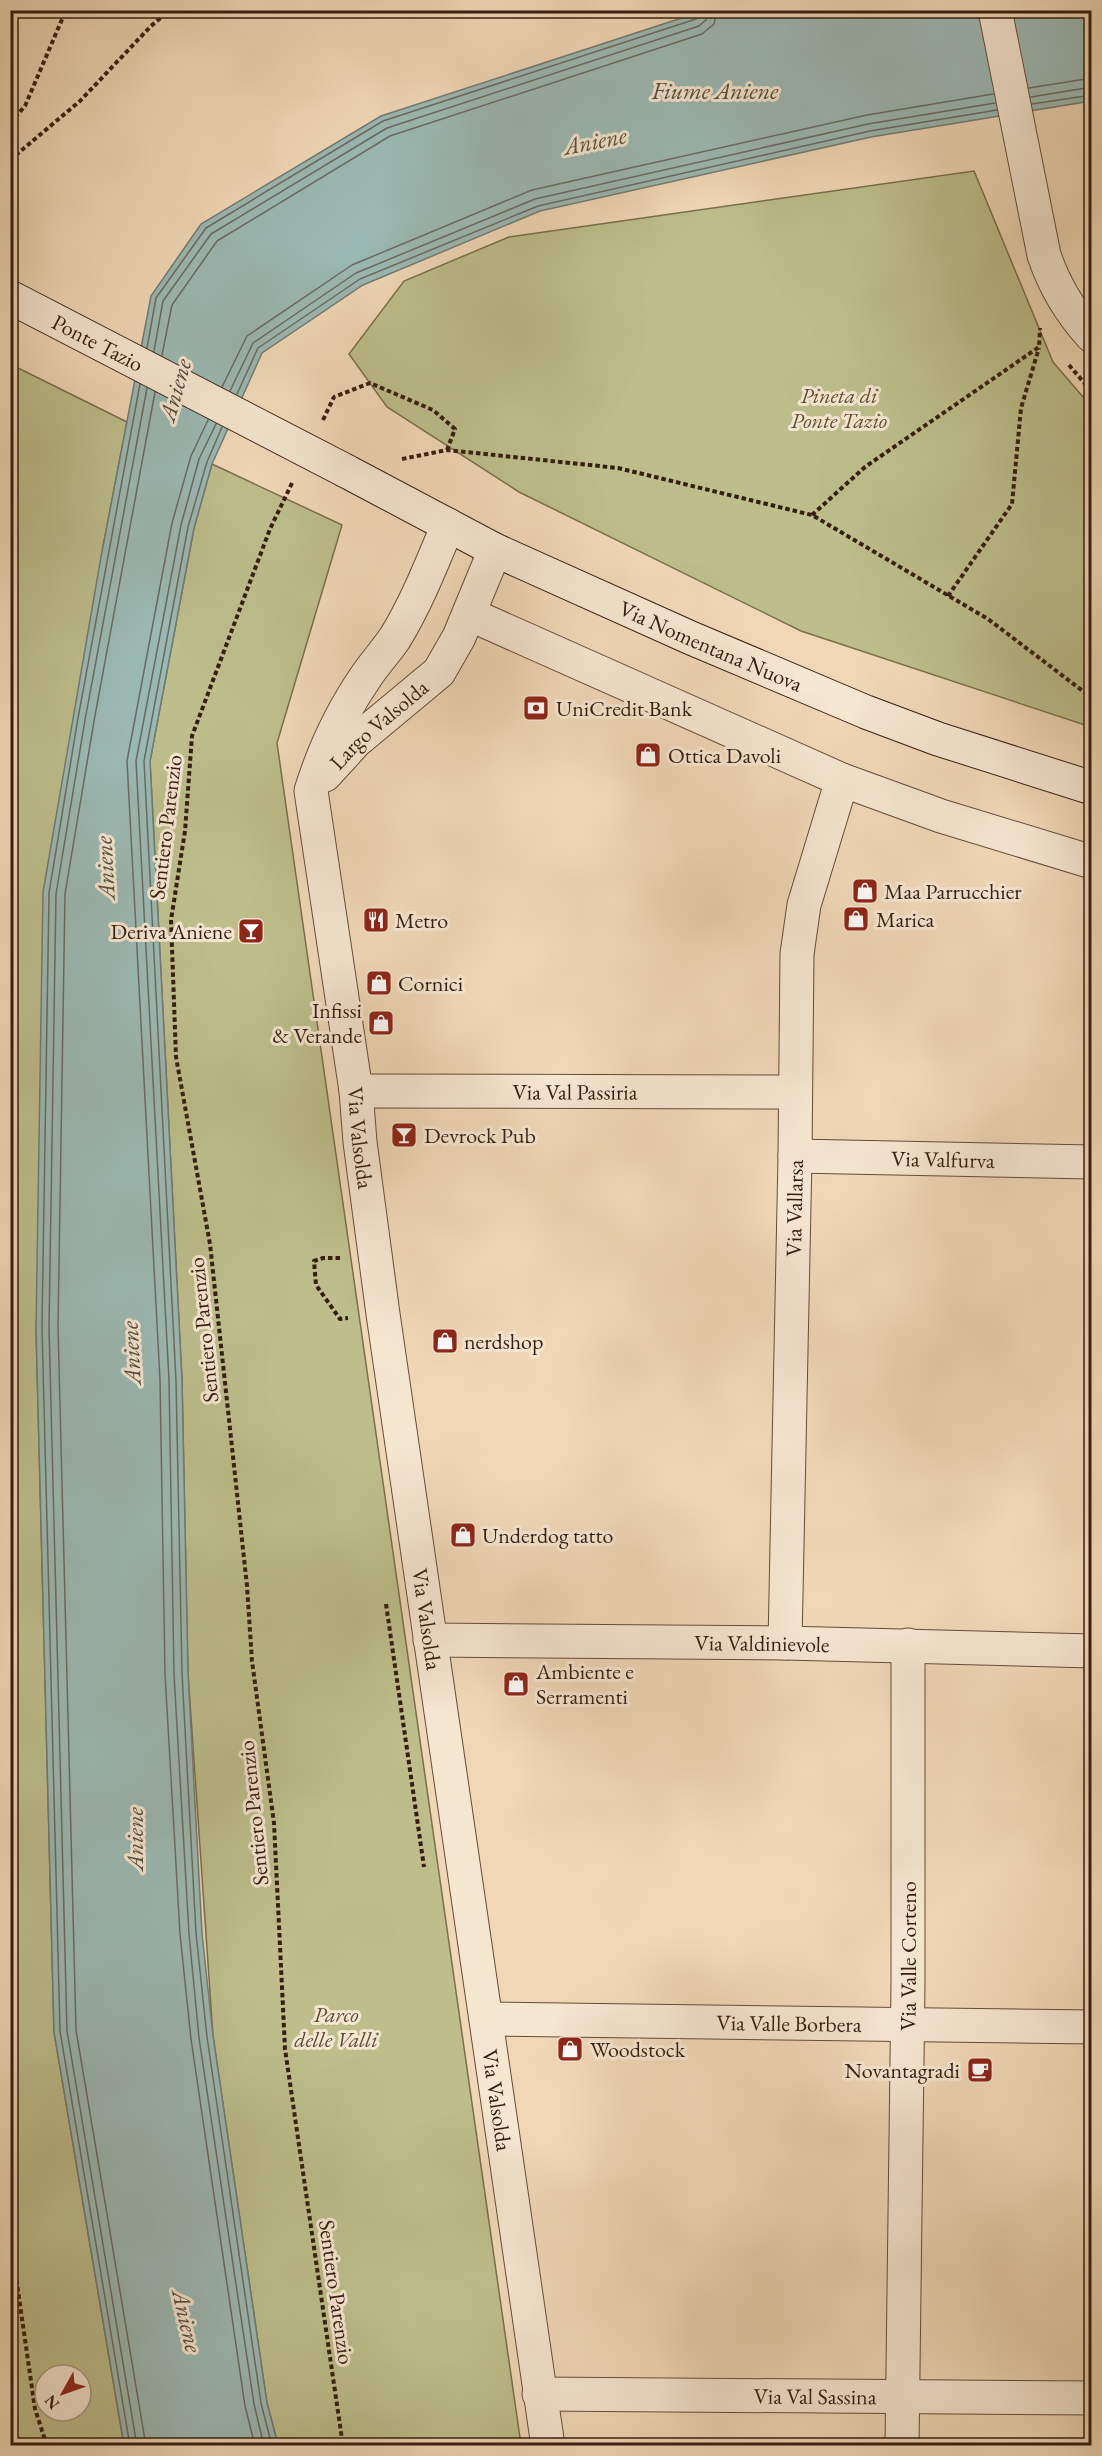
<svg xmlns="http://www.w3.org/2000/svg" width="1102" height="2456" font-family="'EB Garamond',serif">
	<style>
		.green { fill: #bdbe8c; stroke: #7a6e4e; stroke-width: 1.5; fill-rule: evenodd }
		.water { fill: #9bb9b4; stroke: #737b73; stroke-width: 1.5 }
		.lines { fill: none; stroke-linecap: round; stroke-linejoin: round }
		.shore { stroke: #686b62; stroke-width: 1.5 }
		.street-casing { stroke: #644c3a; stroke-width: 35 }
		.secondary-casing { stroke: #361d11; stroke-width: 35 }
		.path { stroke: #361d11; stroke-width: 4; stroke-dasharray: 4.5 3; stroke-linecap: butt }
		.street { stroke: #f5e6d0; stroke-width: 33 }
		.secondary { stroke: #f5e6d0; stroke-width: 33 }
		.secondary-bridge-casing { stroke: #361d11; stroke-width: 35; stroke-linecap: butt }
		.secondary-bridge { stroke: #f5e6d0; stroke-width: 33 }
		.labels { text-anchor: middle; stroke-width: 6; stroke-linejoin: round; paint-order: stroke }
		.street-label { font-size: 22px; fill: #361d11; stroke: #f5e6d0 }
		.park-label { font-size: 22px; font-style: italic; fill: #5e4d36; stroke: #f5e6d0 }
		.poi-label { font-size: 22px; fill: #361d11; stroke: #f5e6d0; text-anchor: start }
		.water-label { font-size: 24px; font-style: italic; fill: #544c42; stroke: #f5e6d0 }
	</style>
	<rect width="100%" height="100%" fill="#f0d8b7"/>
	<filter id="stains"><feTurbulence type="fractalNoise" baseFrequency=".00333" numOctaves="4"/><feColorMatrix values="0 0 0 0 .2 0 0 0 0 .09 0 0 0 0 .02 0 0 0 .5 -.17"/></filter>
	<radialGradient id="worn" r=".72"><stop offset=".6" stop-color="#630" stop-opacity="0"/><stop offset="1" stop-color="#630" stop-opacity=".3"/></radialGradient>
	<path class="green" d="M974,171L1053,362L1083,397L1091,402V727L801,631L519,492L387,407L349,354L404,281L509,237Z
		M10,364L127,422L101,557L36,1328L54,2032L124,2445H11ZM45,2375H81V2411H45Z
		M212,464L342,525L277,743L521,2445H278L267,2403L213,2036L188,1673L182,1380L150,761L194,528Z"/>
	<path class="water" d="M703,11H1091V101L871,137L540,211L363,285L262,353L212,464L194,528L150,761L182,1380L188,1673L202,1933L213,2036L267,2403L278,2445H124L54,2032L36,1328L43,892L101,557L151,296L201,224L381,116Z"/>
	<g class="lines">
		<path class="shore" d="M1029,88L1092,78
			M1031,97L1092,87
			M1032,104L1092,95
			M147,348L156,298L206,228L383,121L696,19L700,16L701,10
			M154,351L163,301L211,234L387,128L699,26L706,20L708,10
			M162,355L172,305L217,241L390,136L702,34L714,24L717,10
			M222,387L247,336L352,265L532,190L867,115L993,94
			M230,391L253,343L356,273L535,199L868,124L995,103
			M237,394L258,348L360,279L538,206L870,131L997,110
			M208,420L191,456L172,523L127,761L160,1380L165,1674L180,1934L191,2039L245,2406L255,2446
			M216,424L199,459L181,525L136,761L169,1380L174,1674L189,1934L199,2038L254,2404L264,2446
			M222,427L207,462L188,527L144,761L176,1380L182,1673L196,1933L207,2037L261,2403L272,2446
			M130,2446L60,2031L42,1327L49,893L78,718L140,384
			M137,2446L67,2031L49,1327L56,894L85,720L147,388
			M146,2446L76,2030L58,1327L65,894L94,721L155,392"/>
		<defs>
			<g id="street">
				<path d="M995,10L1044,255C1054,285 1070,312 1092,336"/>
				<path id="s1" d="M448,525C432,563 417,602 395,638C386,651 376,662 367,675C342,711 324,749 311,791L356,1091L360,1142L383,1314L548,2446"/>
				<path d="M469,614L842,780L941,816L1092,862"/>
				<path id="s2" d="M325,775L356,741L439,672L459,637L495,550"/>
				<path id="s3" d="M356,1091L795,1092"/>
				<path id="s4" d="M795,1156L1092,1162"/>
				<path id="s5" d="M430,1640L785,1643L1092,1651"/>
				<path id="s6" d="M785,1643L795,1156L797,954L804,905L842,780"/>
				<path id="s7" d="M486,2019L1092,2027"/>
				<path id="s8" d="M539,2394L1092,2398"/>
				<path id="s9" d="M902,2446L908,1983V1645"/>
			</g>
			<g id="secondary">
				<path id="s10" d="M346,471L495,550L691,638L866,712L938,739L1092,788"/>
			</g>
		</defs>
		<use href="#street" class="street-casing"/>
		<use href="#secondary" class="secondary-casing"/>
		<path class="path" d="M10,123L25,106L66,10
			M10,160L80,101L151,26L170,10
			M1069,365L1092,392
			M323,420L334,397L370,383L433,410L455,429L447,450
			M402,459L447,450L618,468L812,515L988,619L1092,698
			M292,483L270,529L192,736L185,831L171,920L176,1057L210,1244L247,1586L252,1661L274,1823L285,2049L343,2446
			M812,515L865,467L1039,347L1040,328
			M948,596L1012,504L1021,408L1039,348
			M340,1258H323L314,1261L316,1285L340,1319L348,1318
			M386,1604L424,1867
			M10,2235L35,2409L47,2446"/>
		<use href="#street" class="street"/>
		<use href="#secondary" class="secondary"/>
		<defs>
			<g id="secondary-bridge">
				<path id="s11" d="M10,297L346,471"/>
			</g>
		</defs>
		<use href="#secondary-bridge" class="secondary-bridge-casing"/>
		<use href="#secondary-bridge" class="secondary-bridge"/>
	</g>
	<defs>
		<symbol id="bank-square" viewBox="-11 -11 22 22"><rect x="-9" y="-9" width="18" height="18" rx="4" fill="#8f2418" stroke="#f5e6d0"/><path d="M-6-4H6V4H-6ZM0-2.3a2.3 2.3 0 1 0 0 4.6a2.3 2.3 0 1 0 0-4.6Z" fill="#fff"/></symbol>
		<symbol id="shop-square" viewBox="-11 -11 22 22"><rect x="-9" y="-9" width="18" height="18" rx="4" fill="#8f2418" stroke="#f5e6d0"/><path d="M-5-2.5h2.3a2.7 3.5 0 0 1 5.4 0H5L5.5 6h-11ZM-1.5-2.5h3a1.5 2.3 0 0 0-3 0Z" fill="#fff"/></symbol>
		<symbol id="restaurant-square" viewBox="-11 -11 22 22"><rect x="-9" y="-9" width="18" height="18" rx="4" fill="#8f2418" stroke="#f5e6d0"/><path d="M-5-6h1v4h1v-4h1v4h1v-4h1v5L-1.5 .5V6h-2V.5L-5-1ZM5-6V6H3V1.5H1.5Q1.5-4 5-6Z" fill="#fff"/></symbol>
		<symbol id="bar-square" viewBox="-11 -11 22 22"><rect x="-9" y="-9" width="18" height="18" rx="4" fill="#8f2418" stroke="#f5e6d0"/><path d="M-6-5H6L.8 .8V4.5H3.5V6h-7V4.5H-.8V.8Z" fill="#fff"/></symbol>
		<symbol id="cafe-square" viewBox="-11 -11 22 22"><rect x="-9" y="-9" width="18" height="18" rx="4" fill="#8f2418" stroke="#f5e6d0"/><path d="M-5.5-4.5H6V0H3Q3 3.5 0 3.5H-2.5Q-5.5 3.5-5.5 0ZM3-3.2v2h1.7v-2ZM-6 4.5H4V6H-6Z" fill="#fff"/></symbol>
	</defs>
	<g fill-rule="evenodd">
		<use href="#bank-square" x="521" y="693" width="30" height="30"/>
		<use href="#shop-square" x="633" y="740" width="30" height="30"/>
		<use href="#shop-square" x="850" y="876" width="30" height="30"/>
		<use href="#shop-square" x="841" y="904" width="30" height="30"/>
		<use href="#restaurant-square" x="361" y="905" width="30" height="30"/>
		<use href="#bar-square" x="236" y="916" width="30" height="30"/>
		<use href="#shop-square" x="364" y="968" width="30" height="30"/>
		<use href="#shop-square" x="366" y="1008" width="30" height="30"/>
		<use href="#bar-square" x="389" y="1120" width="30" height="30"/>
		<use href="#shop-square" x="430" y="1326" width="30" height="30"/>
		<use href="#shop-square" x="448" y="1520" width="30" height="30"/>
		<use href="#shop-square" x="501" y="1669" width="30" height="30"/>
		<use href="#shop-square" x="555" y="2034" width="30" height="30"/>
		<use href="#cafe-square" x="965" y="2055" width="30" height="30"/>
	</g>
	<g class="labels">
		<g class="street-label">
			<text dy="8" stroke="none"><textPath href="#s11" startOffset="99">Ponte Tazio</textPath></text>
			<text dy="8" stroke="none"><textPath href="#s10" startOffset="405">Via Nomentana Nuova</textPath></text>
			<text dy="8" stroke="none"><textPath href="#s2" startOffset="74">Largo Valsolda</textPath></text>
			<text transform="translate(165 827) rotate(-83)" y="8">Sentiero Parenzio</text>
			<text dy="8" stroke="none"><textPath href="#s3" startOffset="219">Via Val Passiria</textPath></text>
			<text dy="8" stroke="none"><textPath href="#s1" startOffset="651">Via Valsolda</textPath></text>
			<text dy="8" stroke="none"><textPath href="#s4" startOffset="148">Via Valfurva</textPath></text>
			<text dy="8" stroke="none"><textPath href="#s6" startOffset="435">Via Vallarsa</textPath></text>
			<text transform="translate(203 1330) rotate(-96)" y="8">Sentiero Parenzio</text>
			<text dy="8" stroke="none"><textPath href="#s1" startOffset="1137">Via Valsolda</textPath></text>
			<text dy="8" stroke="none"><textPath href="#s5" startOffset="332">Via Valdinievole</textPath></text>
			<text transform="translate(253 1813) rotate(-96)" y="8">Sentiero Parenzio</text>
			<text dy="8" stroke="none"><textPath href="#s9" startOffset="490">Via Valle Corteno</textPath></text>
			<text dy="8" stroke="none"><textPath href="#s7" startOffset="303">Via Valle Borbera</textPath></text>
			<text dy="8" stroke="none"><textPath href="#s1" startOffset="1623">Via Valsolda</textPath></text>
			<text transform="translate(337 2292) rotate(82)" y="8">Sentiero Parenzio</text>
			<text dy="8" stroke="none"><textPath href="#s8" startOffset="276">Via Val Sassina</textPath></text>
		</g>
		<g class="park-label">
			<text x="839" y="403">Pineta di<tspan x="839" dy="25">Ponte Tazio</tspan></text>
			<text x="336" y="2022">Parco<tspan x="336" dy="25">delle Valli</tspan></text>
		</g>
		<g class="poi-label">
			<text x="556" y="716">UniCredit Bank</text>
			<text x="668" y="763">Ottica Davoli</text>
			<text x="884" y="899">Maa Parrucchier</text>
			<text x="876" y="927">Marica</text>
			<text x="395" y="928">Metro</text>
			<text x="232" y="939" text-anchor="end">Deriva Aniene</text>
			<text x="398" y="991">Cornici</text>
			<text x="362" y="1018" text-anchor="end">Infissi<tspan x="362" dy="25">&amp; Verande</tspan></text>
			<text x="424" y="1143">Devrock Pub</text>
			<text x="464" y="1349">nerdshop</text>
			<text x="482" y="1543">Underdog tatto</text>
			<text x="536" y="1679">Ambiente e<tspan x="536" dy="25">Serramenti</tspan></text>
			<text x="590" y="2057">Woodstock</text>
			<text x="960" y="2078" text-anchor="end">Novantagradi</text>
		</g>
		<g class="water-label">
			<text x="715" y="99">Fiume Aniene</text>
			<text transform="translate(595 141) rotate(-11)" y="8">Aniene</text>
			<text transform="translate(175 390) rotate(-74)" y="8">Aniene</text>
			<text transform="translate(105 868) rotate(-93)" y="8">Aniene</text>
			<text transform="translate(131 1353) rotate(-93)" y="8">Aniene</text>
			<text transform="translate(135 1839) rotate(-90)" y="8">Aniene</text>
			<text transform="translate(187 2321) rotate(77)" y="8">Aniene</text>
		</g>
	</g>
	<rect width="1102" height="2456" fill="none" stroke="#f0d8b7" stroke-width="36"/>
	<rect x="12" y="12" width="1078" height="2432" fill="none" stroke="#361d11" stroke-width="3"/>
	<rect x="18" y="18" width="1066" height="2420" fill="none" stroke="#361d11" stroke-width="1.5"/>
	<g transform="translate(63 2393) rotate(230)"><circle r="28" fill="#f5e6d0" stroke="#a99684" stroke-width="1.5"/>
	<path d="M0-4.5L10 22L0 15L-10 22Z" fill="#8f2418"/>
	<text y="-9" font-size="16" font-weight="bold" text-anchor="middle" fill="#361d11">N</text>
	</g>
	<rect width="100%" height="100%" filter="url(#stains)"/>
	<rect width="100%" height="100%" fill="url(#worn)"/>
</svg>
